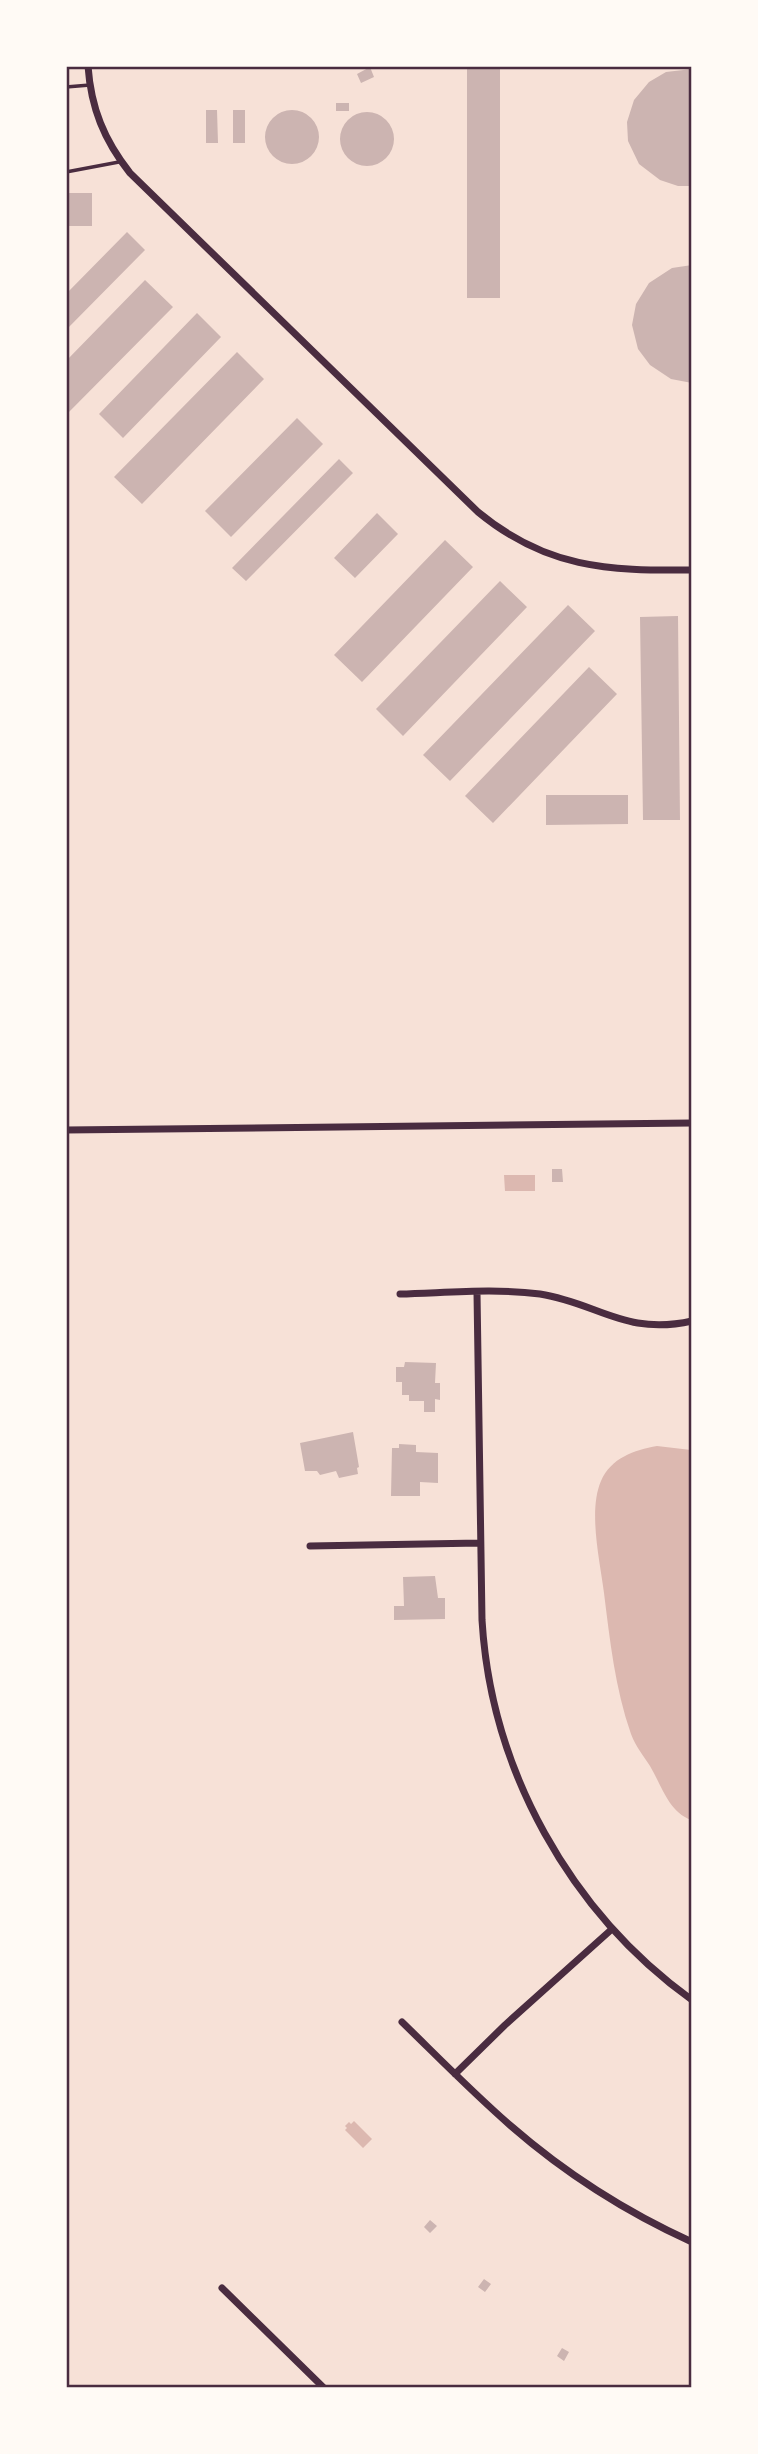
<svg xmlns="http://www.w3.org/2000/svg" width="758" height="2454" font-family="'Fira Sans',sans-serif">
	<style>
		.water { fill: #dcb8b0 }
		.building { fill: #ccb4b1 }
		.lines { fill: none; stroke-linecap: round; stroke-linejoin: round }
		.service { stroke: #4a2c40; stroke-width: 3.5 }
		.minor { stroke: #4a2c40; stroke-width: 7 }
		.neatline { fill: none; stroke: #4a2c40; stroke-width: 2.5 }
	</style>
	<rect width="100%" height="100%" fill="#f7e1d7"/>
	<path class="water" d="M504,1175H535V1191H505Z
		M657,1446L691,1450V1820C668,1811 662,1786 650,1766C643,1755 636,1747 631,1734C615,1688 610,1641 604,1593C600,1561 588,1511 601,1481C611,1458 634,1450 657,1446Z
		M354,2121L372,2139L363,2148L345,2130L347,2128L345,2126L349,2122L351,2124Z"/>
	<path class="building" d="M467,66H500V298H467Z
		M370,67L374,77L361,83L357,74Z
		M692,69V186H678L660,180L639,164L628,141L627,122L634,100L649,82L666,72Z
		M336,103H349V111H336Z
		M265 137a27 27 0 1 1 54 0a27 27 0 1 1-54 0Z
		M206,110H217L218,143H206Z
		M233,110H245V143H233Z
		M340 139a27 27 0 1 1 54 0a27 27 0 1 1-54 0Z
		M66,193H92V226H66Z
		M127,232L145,250L66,330V294Z
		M692,265V383L671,379L650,365L638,349L632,325L636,304L649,283L672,268Z
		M145,280L173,307L66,415V361Z
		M197,313L221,337L123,438L99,414Z
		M237,352L264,379L142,504L114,477Z
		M297,418L323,444L231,537L205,511Z
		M339,459L353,473L246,581L232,568Z
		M377,513L398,534L355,578L334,558Z
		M445,540L473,567L362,682L334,655Z
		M500,581L527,607L403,736L376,709Z
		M568,605L595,631L450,781L423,755Z
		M678,616L680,820H643L640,617Z
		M589,667L617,694L493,823L465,796Z
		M546,795H628V824L546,825Z
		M552,1169H562L563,1182H552Z
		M405,1362L436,1363L435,1383H440V1400L435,1399V1412H424V1401H409V1395H402V1382H396V1367H404Z
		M353,1432L359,1467L357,1468L358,1474L339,1478L336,1471L320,1475L317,1471H305L300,1443Z
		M399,1444L416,1445V1452L438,1453V1483L420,1482V1496H391L392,1448H399Z
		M435,1576L438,1598H445V1619L394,1620V1606H404L403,1577Z
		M430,2220L437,2226L430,2233L424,2227Z
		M484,2279L491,2284L485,2292L478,2287Z
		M562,2348L569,2352L564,2361L557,2356Z"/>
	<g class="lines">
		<path class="service" d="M66,87L90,85
			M66,172L119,162"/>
		<path class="minor" d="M88,66C91,108 104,140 130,173L478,512C546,568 607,571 692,570
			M66,1130L692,1123
			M477,1293L482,1620C491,1770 570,1912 692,2000
			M400,1294C445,1293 494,1288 540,1294C598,1303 625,1336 692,1321
			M310,1546L480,1543
			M402,2022C438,2057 473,2093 511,2126C565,2173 626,2212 692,2242
			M455,2074L505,2025L612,1929
			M222,2288L324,2388"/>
	</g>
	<rect width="758" height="2454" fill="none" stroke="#fffaf5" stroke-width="136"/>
	<rect x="68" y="68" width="622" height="2318" class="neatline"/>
</svg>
